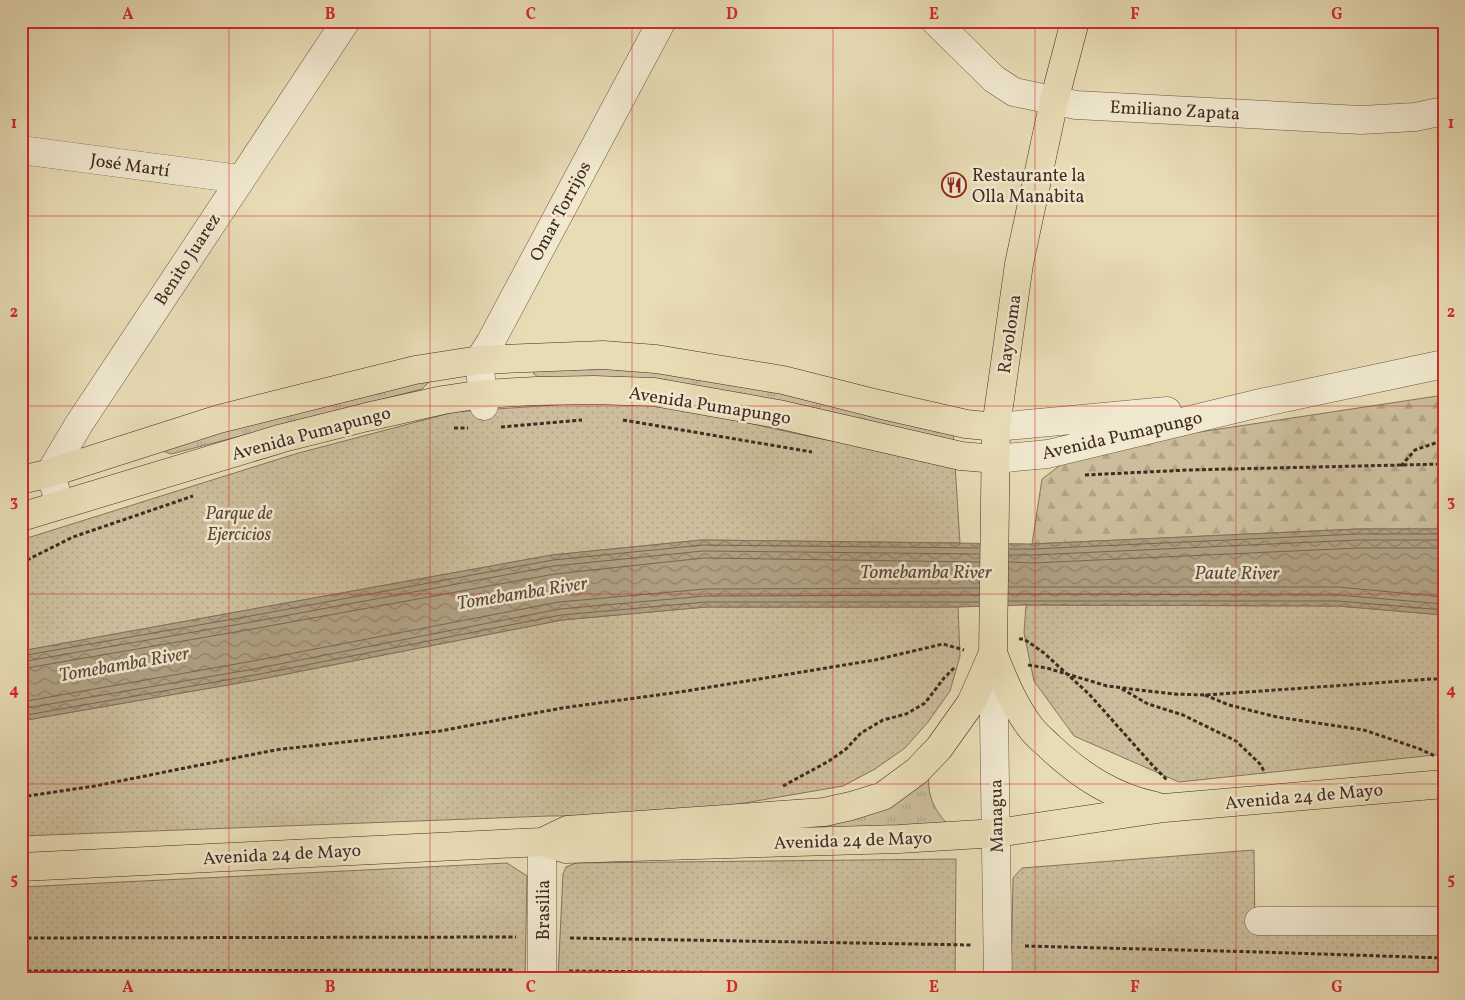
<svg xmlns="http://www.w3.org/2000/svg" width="1465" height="1000" font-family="Vollkorn,serif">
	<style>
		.grass { fill: url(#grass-tufts); stroke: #86745e }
		.forest { fill: url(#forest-firs); stroke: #86745e }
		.park { fill: url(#park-dots); stroke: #86745e }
		.water { fill: url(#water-waves); stroke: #83715c }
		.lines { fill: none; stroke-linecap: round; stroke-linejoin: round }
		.shore { stroke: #786652; stroke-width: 1 }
		.minor-casing { stroke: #6b5746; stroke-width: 29 }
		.major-casing { stroke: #412b21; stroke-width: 29 }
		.path { stroke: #412b21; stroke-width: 3; stroke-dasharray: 4 2.5; stroke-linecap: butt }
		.minor { stroke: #f0e8cf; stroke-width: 28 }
		.major { stroke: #e8dcb5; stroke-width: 28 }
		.grid { fill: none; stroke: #d62828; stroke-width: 1; stroke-opacity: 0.55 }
		.labels { text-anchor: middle; stroke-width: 5; stroke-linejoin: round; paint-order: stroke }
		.street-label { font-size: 18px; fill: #412b21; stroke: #f0e8cf }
		.poi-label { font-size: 18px; fill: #412b21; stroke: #f0e8cf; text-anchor: start }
		.park-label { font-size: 18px; font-style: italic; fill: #5d483a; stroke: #f0e8cf }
		.water-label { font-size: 19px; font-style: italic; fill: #5c483a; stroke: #f0e8cf }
		.neatline { fill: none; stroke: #d62828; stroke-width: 2 }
		.grid-label { font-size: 16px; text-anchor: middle; font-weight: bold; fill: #d62828 }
	</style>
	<defs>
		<pattern id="grass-tufts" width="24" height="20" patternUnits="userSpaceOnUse" patternTransform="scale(1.25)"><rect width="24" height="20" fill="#ccbe9c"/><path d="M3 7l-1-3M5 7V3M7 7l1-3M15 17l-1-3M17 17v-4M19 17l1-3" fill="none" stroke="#b0a386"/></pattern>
		<pattern id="forest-firs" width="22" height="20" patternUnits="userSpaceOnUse" patternTransform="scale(1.25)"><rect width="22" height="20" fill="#ccbe9c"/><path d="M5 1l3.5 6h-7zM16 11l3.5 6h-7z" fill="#b0a386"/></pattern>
		<pattern id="park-dots" width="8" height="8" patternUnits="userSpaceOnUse" patternTransform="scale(1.25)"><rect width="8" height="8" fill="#ccbe9c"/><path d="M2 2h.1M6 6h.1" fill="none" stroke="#b0a386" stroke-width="1.8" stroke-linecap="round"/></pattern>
		<pattern id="water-waves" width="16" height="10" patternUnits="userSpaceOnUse" patternTransform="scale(1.25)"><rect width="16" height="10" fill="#afa083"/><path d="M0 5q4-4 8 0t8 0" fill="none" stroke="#90836b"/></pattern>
	</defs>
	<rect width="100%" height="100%" fill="#e8dcb5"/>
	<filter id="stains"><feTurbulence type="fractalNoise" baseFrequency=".004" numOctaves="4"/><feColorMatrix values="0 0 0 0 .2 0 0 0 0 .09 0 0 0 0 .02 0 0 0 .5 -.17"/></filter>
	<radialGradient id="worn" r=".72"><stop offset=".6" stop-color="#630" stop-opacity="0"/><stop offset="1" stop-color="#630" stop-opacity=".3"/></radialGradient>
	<path class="grass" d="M539,367H606L664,373L728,382L954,432L953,446L539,378L533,373Z
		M419,380L429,382L422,389L391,397L171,454L163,451L169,446Z
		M930,767C925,795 934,811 953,830L568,831L788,818Z"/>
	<path class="forest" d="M1444,395V529H1358L1032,544L1042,479L1062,464L1180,435Z"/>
	<path class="park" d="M639,399L812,437L955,465L960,543L702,540L552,555L21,651V540L295,454L454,412Z
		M1026,605L1338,606L1444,615V754L1179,782L1074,736L1034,681L1024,633Z
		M706,607H958L960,656L950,691L928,722L905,748L875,769L843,786L675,815L549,816L21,836V721L256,680L562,620Z
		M1254,850L1255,934L1439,933L1437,979H1011L1013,878L1022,868Z
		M956,859L955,979H558L563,874L566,867L576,863Z
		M507,863L527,876L525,979H21V887Z"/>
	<path class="water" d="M1358,529H1444V615L1338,606L1026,605L958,607H706L562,620L256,680L21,721V651L552,555L702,540L1032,544Z"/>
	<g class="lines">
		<path class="shore" d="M1009,549H1033L1358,534H1444
			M1009,555H1033L1358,540H1444
			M1009,562L1033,563L1358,548H1444
			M1009,587H1338L1444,597
			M1009,594L1338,595L1444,604
			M1009,601H1338L1444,610
			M21,656L245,617L553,560L703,545L979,548
			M21,662L246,623L554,566L703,551L979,554
			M21,669L247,630L555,574L704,558L979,562
			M21,702L253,661L559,602L705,589L979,588
			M21,709L254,669L560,609L705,596L979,595
			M21,716L255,675L561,615L706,602H979"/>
		<defs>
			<path id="minor" d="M935,21L994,79L1014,92L1076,105L1361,120L1415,117L1444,111
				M21,150L240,179
				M484,406L479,360L490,343L662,21
				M996,427L1167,411
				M995,459L1048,454L1256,404L1444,364
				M60,504L50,473L79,424L346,21
				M993,653L998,979
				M542,842V979
				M1259,921H1444"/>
			<path id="major" d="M21,480L50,473L219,419L415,370L479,360L603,355L656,359L783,380L878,404L966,424L996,427
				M21,517L283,438L367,417L443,400L483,394L536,391L594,390L654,392L778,414L961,456L995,459
				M993,653C1003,679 1014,706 1031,728C1036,735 1044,741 1050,747C1081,776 1113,797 1155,806
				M542,842L567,830L824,812L851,806L883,796L917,771L939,748L971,703L993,653L996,427L1019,264L1054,101L1075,21
				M21,867L542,842L566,849L899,839L997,833L1164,808L1444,784"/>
		</defs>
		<use href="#minor" class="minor-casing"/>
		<use href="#major" class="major-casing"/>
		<path class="path" d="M623,420L812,452
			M501,427L582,420
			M454,428H468
			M1401,466L1415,450L1444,440
			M1085,475L1188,470L1444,464
			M21,563L73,537L193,496
			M1019,639H1024L1044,653L1089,694L1154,767L1167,780
			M1028,665L1047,668L1107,686L1173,694L1205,695L1431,679H1444
			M1122,689L1148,704L1183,715L1236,741L1260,764L1265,773
			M1205,695L1229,705L1277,717L1364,730L1420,749L1435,756
			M783,786L829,761L846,749L861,733L883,720L906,714L925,703L944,678L955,667
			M21,797L95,786L275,750L440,731L562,708L680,692L875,660L943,644L964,650
			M21,938L516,937
			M570,938L971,945
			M1025,946L1259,952L1444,958
			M21,971L515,970
			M569,971L972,975
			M1024,976L1115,979"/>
		<use href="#minor" class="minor"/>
		<use href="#major" class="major"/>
	</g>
	<path class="grid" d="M229,21V979M430,21V979M632,21V979M833,21V979M1035,21V979M1236,21V979M21,216H1444M21,406H1444M21,594H1444M21,784H1444"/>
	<defs>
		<symbol id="restaurant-ring" viewBox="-11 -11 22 22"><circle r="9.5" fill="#f0e8cf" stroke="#8f2418" stroke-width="1.5"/><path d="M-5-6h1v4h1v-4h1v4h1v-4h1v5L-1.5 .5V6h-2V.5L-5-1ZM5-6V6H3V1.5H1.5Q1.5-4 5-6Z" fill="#8f2418"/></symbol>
	</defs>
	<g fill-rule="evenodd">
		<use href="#restaurant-ring" x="940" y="171" width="28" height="28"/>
	</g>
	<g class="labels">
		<g class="street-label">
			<text transform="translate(1175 110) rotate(3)" y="6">Emiliano Zapata</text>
			<text transform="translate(130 165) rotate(8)" y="6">José Martí</text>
			<text transform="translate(560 211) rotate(-62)" y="6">Omar Torrijos</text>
			<text transform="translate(187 259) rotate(-57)" y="6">Benito Juarez</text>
			<text transform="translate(1009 334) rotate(-82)" y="6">Rayoloma</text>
			<text transform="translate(710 405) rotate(9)" y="6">Avenida Pumapungo</text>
			<text transform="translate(311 433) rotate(-15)" y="6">Avenida Pumapungo</text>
			<text transform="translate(1122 435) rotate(-13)" y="6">Avenida Pumapungo</text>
			<text transform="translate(1304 796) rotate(-5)" y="6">Avenida 24 de Mayo</text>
			<text transform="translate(996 816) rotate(-91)" y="6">Managua</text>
			<text transform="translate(853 840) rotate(-2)" y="6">Avenida 24 de Mayo</text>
			<text transform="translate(282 854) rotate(-3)" y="6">Avenida 24 de Mayo</text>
			<text transform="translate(543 910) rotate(-90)" y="6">Brasilia</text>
		</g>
		<g class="poi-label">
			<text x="972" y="181">Restaurante la<tspan x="972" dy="21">Olla Manabita</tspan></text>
		</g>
		<g class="park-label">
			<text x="239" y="519">Parque de<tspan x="239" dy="21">Ejercicios</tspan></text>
		</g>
		<g class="water-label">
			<text x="926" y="578">Tomebamba River</text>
			<text x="1237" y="579">Paute River</text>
			<text transform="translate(522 592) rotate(-9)" y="7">Tomebamba River</text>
			<text transform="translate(124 663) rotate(-10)" y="7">Tomebamba River</text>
		</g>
	</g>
	<rect width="1465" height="1000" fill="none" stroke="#e8dcb5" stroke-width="55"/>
	<rect x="28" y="28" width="1410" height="944" class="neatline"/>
	<g class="grid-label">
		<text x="128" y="19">A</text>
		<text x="330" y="19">B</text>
		<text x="531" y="19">C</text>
		<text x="732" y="19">D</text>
		<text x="934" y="19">E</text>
		<text x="1135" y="19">F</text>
		<text x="1337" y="19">G</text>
		<text x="14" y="128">1</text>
		<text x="1451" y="128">1</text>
		<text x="14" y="317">2</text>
		<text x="1451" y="317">2</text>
		<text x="14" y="506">3</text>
		<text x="1451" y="506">3</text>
		<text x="14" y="695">4</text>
		<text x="1451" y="695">4</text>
		<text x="14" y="884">5</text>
		<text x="1451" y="884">5</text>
		<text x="128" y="992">A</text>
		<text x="330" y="992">B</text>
		<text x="531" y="992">C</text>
		<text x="732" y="992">D</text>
		<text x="934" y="992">E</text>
		<text x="1135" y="992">F</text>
		<text x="1337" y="992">G</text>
	</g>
	<rect width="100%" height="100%" filter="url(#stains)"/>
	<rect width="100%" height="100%" fill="url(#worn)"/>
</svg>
